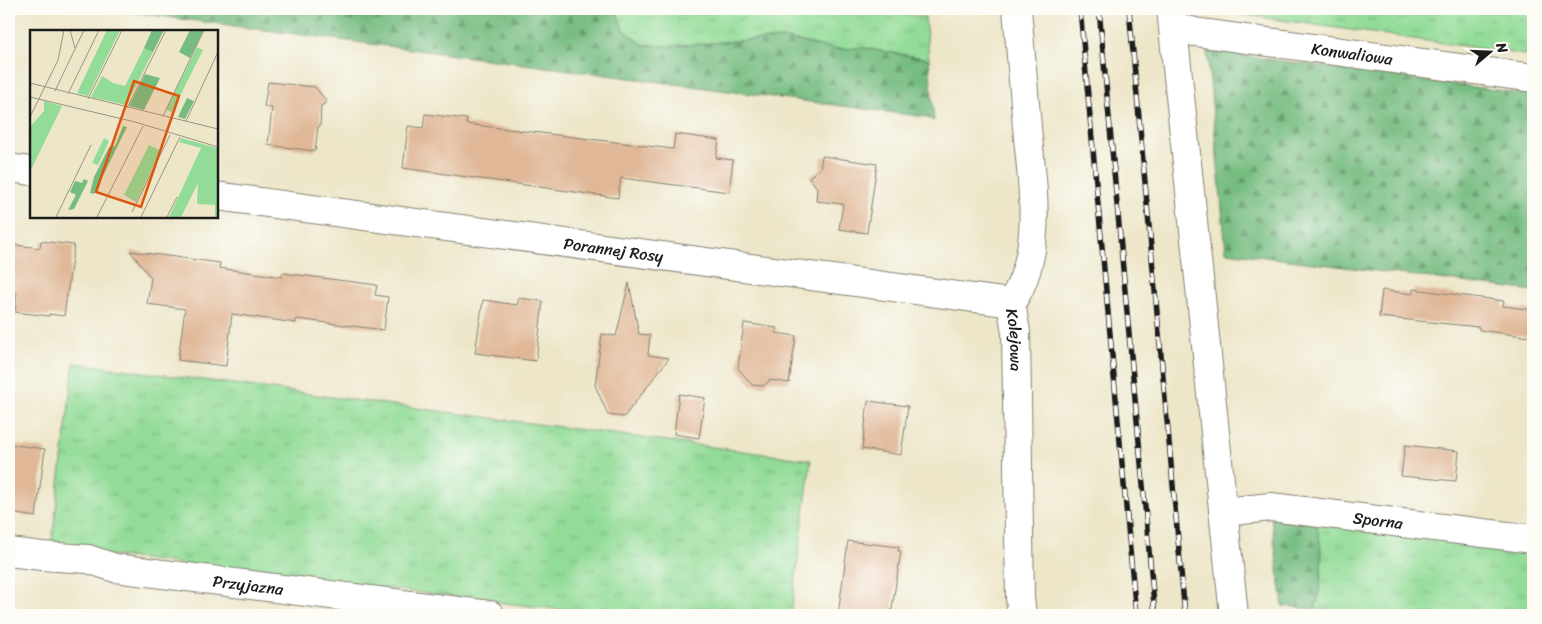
<svg xmlns="http://www.w3.org/2000/svg" width="1542" height="624" font-family="Sriracha,sans-serif">
	<style>
		.grass { fill: url(#grass-tufts); stroke: #577c5a }
		.forest { fill: url(#forest-firs); stroke: #486c4e }
		.building { fill: #e0b898 }
		.lines { fill: none; stroke-linecap: round; stroke-linejoin: round }
		.street-casing { stroke: #848172; stroke-width: 30 }
		.street { stroke: #fff; stroke-width: 28 }
		.rail-casing { stroke: #1c1c1c; stroke-width: 5.5 }
		.rail { stroke: #fdfcf7; stroke-width: 4; stroke-dasharray: 11; stroke-linecap: butt }
		.labels { text-anchor: middle; stroke-width: 5; stroke-linejoin: round; paint-order: stroke }
		.street-label { font-size: 16px; fill: #1c1c1c; stroke: #fdfcf7 }
		.inset-road { fill: none; stroke: #999584; stroke-width: 1 }
		.view { fill: #de560d; fill-opacity: 0.15; stroke: #de560d; stroke-width: 2.5 }
		.inset-edge { fill: none; stroke: #1c1c1c; stroke-width: 2.5 }
	</style>
	<defs>
		<pattern id="grass-tufts" width="24" height="20" patternUnits="userSpaceOnUse" patternTransform="scale(1.25)"><rect width="24" height="20" fill="#92dc97"/><path d="M3 7l-1-3M5 7V3M7 7l1-3M15 17l-1-3M17 17v-4M19 17l1-3" fill="none" stroke="#7dbc82"/></pattern>
		<pattern id="forest-firs" width="22" height="20" patternUnits="userSpaceOnUse" patternTransform="scale(1.25)"><rect width="22" height="20" fill="#75bc80"/><path d="M5 1l3.5 6h-7zM16 11l3.5 6h-7z" fill="#5f9868"/></pattern>
	</defs>
	<rect width="100%" height="100%" fill="#fdfcf7"/>
	<filter id="ink" filterUnits="userSpaceOnUse"><feTurbulence type="fractalNoise" baseFrequency=".02" numOctaves="2"/><feDisplacementMap in="SourceGraphic" scale="10" xChannelSelector="R" yChannelSelector="G"/><feConvolveMatrix kernelMatrix="1 2 1 2 8 2 1 2 1" color-interpolation-filters="sRGB"/></filter>
	<filter id="wash" filterUnits="userSpaceOnUse"><feTurbulence type="fractalNoise" baseFrequency=".0096" numOctaves="4" result="noise"/><feDisplacementMap in="SourceGraphic" scale="20" xChannelSelector="R" yChannelSelector="G"/><feGaussianBlur stdDeviation="1.12" result="paint"/><feColorMatrix in="noise" values="0 0 0 0 0 0 0 0 0 0 0 0 0 0 0 0 0 1.4 0 .05"/><feComposite in="paint" operator="in"/></filter>
	<g filter="url(#wash)">
		<rect width="100%" height="100%" fill="#ede6c9"/>
		<path class="grass" d="M618,9H859L925,17L929,59L864,48L835,49L787,39L750,40L669,46L644,45L624,30L617,14Z
			M1204,9H1533V56Z
			M74,363L811,460L791,615H604L51,548Z
			M1316,523L1533,548V615H1392L1315,609C1324,576 1322,556 1316,523Z"/>
		<path class="forest" d="M106,9H618L617,14L624,30L644,45L669,46L750,40L787,39L835,49L864,48L929,59L934,121L925,117Z
			M1207,51L1533,95V291L1226,252Z
			M1271,518L1316,523C1324,552 1323,580 1315,609L1283,606Z"/>
		<g id="blocks">
			<path class="building" d="M268,82L315,87L327,102L321,106L320,126L318,127L315,151L268,145L272,108L264,106Z
				M425,114L467,119L466,124L673,149L675,134L719,140L716,158L733,160L729,192L621,178L618,198L403,168L408,126L423,128Z
				M822,156L877,164L867,233L839,229L843,204L816,201L817,188L809,177L820,169Z
				M41,241L74,245L64,316L49,314V316L15,312L17,293L9,292L10,247H15L16,245L40,248Z
				M130,251L220,263L219,268L282,277L283,273L377,285L375,295L388,297L384,330L296,319V323L232,314L226,366L178,360L185,309L147,304L151,278Z
				M629,283L639,334L650,335L648,355L669,358L624,417L608,415L595,385L602,334L616,336Z
				M1413,289L1504,301L1503,306L1533,310L1530,337L1479,330V327L1379,317L1382,290L1413,294Z
				M519,298L543,301L536,361L475,353L483,300L517,305Z
				M744,323L777,328L776,333L796,336L789,383L770,380L763,386L752,385L738,368Z
				M679,394L705,398L699,438L674,434Z
				M868,401L908,406L901,455L862,449Z
				M9,444L45,449L36,517L9,513Z
				M1405,445L1459,451L1456,481L1401,476Z
				M848,541L899,547L898,551H901L891,615H838Z"/>
		</g>
	</g>
	<g filter="url(#ink)">
		<use href="#blocks" fill-opacity="0" stroke="#848172" stroke-width="1"/>
		<g class="lines">
			<defs>
				<g id="street">
					<path id="s1" d="M1017,9C1020,48 1024,88 1027,127C1032,184 1045,253 1011,303L1016,332L1020,598L1022,615"/>
					<path d="M1171,9L1234,615"/>
					<path id="s2" d="M1173,27L1195,32L1533,78"/>
					<path d="M9,168L31,171"/>
					<path id="s3" d="M216,196L1011,303"/>
					<path id="s4" d="M1223,512L1271,507L1533,539"/>
					<path id="s5" d="M9,552L42,556L88,559L115,568L490,615"/>
				</g>
			</defs>
			<use href="#street" class="street-casing"/>
			<use href="#street" class="street"/>
			<defs>
				<path id="rail" d="M1080,9L1136,615
					M1099,9L1155,615
					M1129,9L1185,615"/>
			</defs>
			<use href="#rail" class="rail-casing"/>
			<use href="#rail" class="rail"/>
		</g>
	</g>
	<g class="labels">
		<g class="street-label">
			<text dy="6" stroke="none"><textPath href="#s2" startOffset="181">Konwaliowa</textPath></text>
			<text dy="6" stroke="none"><textPath href="#s3" startOffset="401">Porannej Rosy</textPath></text>
			<text dy="6" stroke="none"><textPath href="#s1" startOffset="336">Kolejowa</textPath></text>
			<text dy="6" stroke="none"><textPath href="#s4" startOffset="156">Sporna</textPath></text>
			<text dy="6" stroke="none"><textPath href="#s5" startOffset="242">Przyjazna</textPath></text>
		</g>
	</g>
	<g transform="translate(30 30)">
		<rect width="188" height="188" fill="#ede6c9"/>
		<path d="M77,0H90L58,66L47,63ZM167,17L173,20L142,82L136,80ZM114,18L123,22L96,75L61,67L72,46L83,53L95,56ZM14,71L32,76L0,142V97L14,81ZM74,108L79,111L68,135L62,133ZM151,108L187,118V187H185V175L167,174L168,153L151,187H139L171,118L149,112ZM119,115L131,121L106,172L94,165Z" fill="#92dc97"/>
		<path d="M122,0H134L123,22L114,18ZM160,0H174L160,28L149,22ZM115,44L130,48L114,80L99,76ZM157,68L164,71L155,89L148,87ZM93,96L97,97L64,164L60,163L64,147L79,117L85,116ZM54,149L58,151L44,179L38,180L46,165L40,162L45,151L52,153Z" fill="#75bc80"/>
		<path class="inset-road" d="M40,0L45,18M0,53L188,99M25,61L54,0M38,64L69,0M0,67L105,92L188,117M58,69L92,0M97,78L136,0M133,86L174,0M0,87L28,30L34,0M156,91L188,22M102,182L140,105M26,187L61,115M67,187L113,96M111,187L150,107M137,187L147,167"/>
		<path class="view" d="M104,51L149,66L111,177L66,162Z"/>
		<rect width="188" height="188" class="inset-edge"/>
	</g>
	<rect width="1542" height="624" fill="none" stroke="#fdfcf7" stroke-width="30"/>
	<g transform="translate(1490 52) rotate(71)" stroke="#fdfcf7" stroke-width="4" paint-order="stroke">
	<path d="M0-4L9 19L0 12L-9 19Z" fill="#1c1c1c"/>
	<text y="-8" font-size="14" font-weight="bold" text-anchor="middle" fill="#1c1c1c">N</text>
	</g>
</svg>
